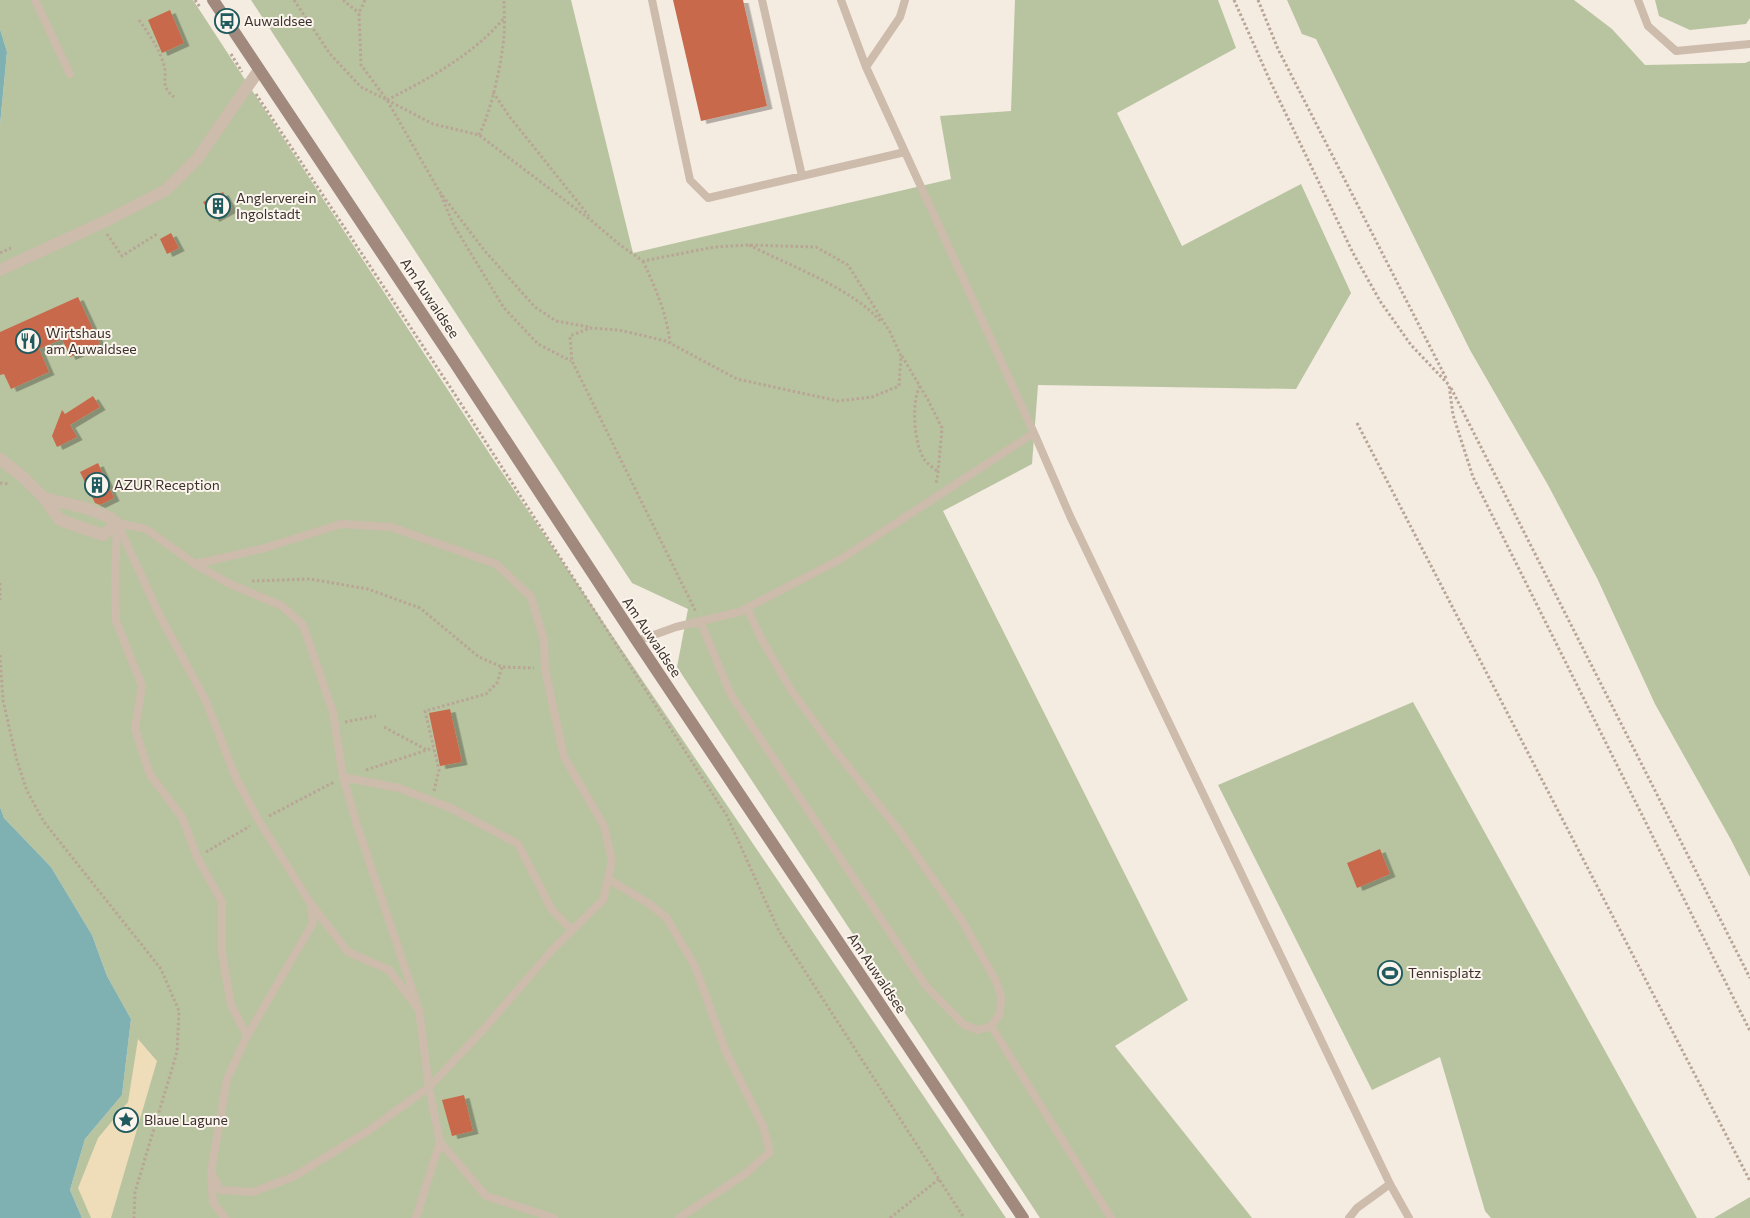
<svg xmlns="http://www.w3.org/2000/svg" width="1750" height="1218" font-family="Commissioner,sans-serif">
	<style>
		.green { fill: #b8c4a0 }
		.sand { fill: #efdcb8 }
		.water { fill: #7fb0b2 }
		.building { fill: #c8694b; filter: url(#shadow) }
		.lines { fill: none; stroke-linecap: round; stroke-linejoin: round }
		.path { stroke: #b9a596; stroke-width: 3; stroke-dasharray: 2.5 2.5; stroke-linecap: butt }
		.lane { stroke: #cdbbac; stroke-width: 8 }
		.street { stroke: #cdbbac; stroke-width: 12 }
		.secondary { stroke: #a18a7d; stroke-width: 12 }
		.labels { text-anchor: middle; stroke-width: 4; stroke-linejoin: round; paint-order: stroke }
		.poi-label { font-size: 14px; fill: #3b302b; stroke: #fbf5ee; text-anchor: start }
		.street-label { font-size: 14px; fill: #3b302b; stroke: #fbf5ee }
	</style>
	<defs>
		<filter id="shadow"><feDropShadow dx="5.5" dy="3" stdDeviation="0" flood-color="#0004"/></filter>
	</defs>
	<rect width="100%" height="100%" fill="#f4ebe1"/>
	<path class="green" d="M0,0H193L495,462L1006,1218H82L70,1190L85,1139L122,1095L131,1019L107,976L92,935L51,867L4,818L0,807V125L7,52L0,29Z
		M251,0H571L633,253L951,179L940,116L1011,111L1015,0H1218L1236,48L1117,113L1182,246L1301,184L1351,293L1296,389L1038,385L1032,464L943,511L1188,1000L1115,1046L1252,1218H1040L677,667L688,609L632,583Z
		M1287,0H1574L1612,29L1645,65L1745,63L1750,61V877L1730,838L1655,704L1597,578L1548,485L1470,350L1316,39L1302,34Z
		M1655,0H1750V18L1746,24L1690,30L1659,16Z
		M1413,702L1697,1218H1491L1485,1211L1440,1057L1372,1090L1218,785Z
		M1750,1197V1218H1714Z"/>
	<path class="sand" d="M138,1039L157,1061L111,1218H91L78,1188L98,1138L128,1102Z"/>
	<path class="water" d="M0,29L7,52L0,125Z
		M0,807L4,818L51,867L92,935L107,976L131,1019L122,1095L85,1139L70,1190L82,1218H0Z"/>
	<path class="building" d="M673,0H743L767,106L701,121Z
		M170,10L184,43L162,53L148,20Z
		M223,192L232,209L214,219L203,202Z
		M171,233L179,248L167,254L160,239Z
		M78,297L100,344L70,357L62,339L39,349L49,372L11,389L4,374L0,375V332Z
		M93,396L100,407L70,425L77,437L57,447L52,436L62,410L65,414Z
		M98,463L114,498L100,505L95,503L80,472Z
		M450,709L462,762L440,766L429,713Z
		M1380,849L1390,874L1357,888L1347,863Z
		M464,1095L473,1131L452,1136L442,1100Z"/>
	<g class="lines">
		<path class="path" d="M195,0L200,7
			M294,0L330,54L361,87L387,100L439,191L484,250L535,307L556,321L589,327
			M343,0L359,13
			M365,0L359,13L361,65L387,100L433,124L479,135L592,221L620,245L643,261L714,247L748,245L816,247L848,265L890,332L901,356L899,386L872,397L838,401L737,379L666,341L619,330L590,328L570,336L572,361L696,612
			M1234,0L1271,83L1353,253L1380,301L1411,345L1449,385L1453,415L1473,477L1750,1031
			M1258,0L1278,49L1447,380
			M139,20C149,34 159,48 164,65C168,79 159,85 174,97
			M231,54L242,72
			M493,92L509,116L589,216
			M256,94L454,393L727,816L779,931L964,1218
			M387,100C430,78 473,55 504,18
			M479,135C491,112 502,62 504,35C505,23 504,11 504,0
			M441,195L453,224L504,308L538,344L571,361
			M107,234L122,256L157,234
			M749,245C788,265 854,289 881,322
			M0,253L11,248
			M643,261C655,287 667,314 670,343
			M902,356L928,400L942,428L938,473L936,484
			M920,386C911,402 914,443 924,459C927,464 934,468 938,472
			M1451,388L1750,978
			M1357,423L1750,1181
			M0,483L9,484
			M252,581L310,579L368,589L420,608L479,657L502,667L534,668
			M0,583V600
			M0,655L3,700L16,757L27,791L44,822L161,969L179,1011L177,1052L135,1192L134,1218
			M345,722L376,716
			M384,727L427,750
			M366,770L433,748
			M434,791L439,770L425,711L486,694L497,683L502,667
			M269,816L334,782
			M206,852L250,826
			M890,1218L939,1179"/>
		<path class="lane" d="M35,0L70,74
			M652,0L690,180L708,198L905,152
			M762,0L802,176
			M841,0L866,67L1034,433L1070,516L1390,1184L1409,1218
			M1638,0L1648,26L1676,51L1750,44
			M866,67L900,17L905,0
			M114,521L117,523L161,618L206,701L236,778L259,821L311,904L313,923L247,1036L227,1079L211,1172L220,1190L253,1192L295,1176L371,1129L429,1087L483,1030L553,949L603,900L612,861L604,826L564,757L545,669L544,640L531,597L496,564L391,527L341,524L265,548L195,564L146,529L117,523L115,579L116,621L142,686L135,729L150,775L182,817L197,857L222,902V953L231,1005L247,1036
			M195,564L228,583L282,606L303,625L333,712L343,777L357,825L419,1010
			M747,608L761,638L791,690L834,749L901,833L961,919L996,981L1001,997L1000,1014L991,1026
			M700,621L731,695L926,986L964,1025L978,1030L991,1026L1111,1218
			M637,641L676,627L739,612L841,559L1034,433
			M343,777L399,788L453,809L518,844L552,910L572,930
			M608,879L648,903L666,917L695,966L726,1052L763,1126L770,1152L745,1174L679,1218
			M312,905L348,952L389,970L419,1010L429,1087L440,1142L486,1196L554,1218
			M211,1176L213,1202L225,1218
			M416,1218L440,1142
			M1349,1218L1357,1208L1390,1184"/>
		<path class="street" d="M0,270L110,219L166,190L197,159L259,70
			M0,459L24,478L44,498L60,520L103,535L117,523
			M44,498L86,508L111,518"/>
		<path class="secondary" d="M213,0L449,354L637,641L1023,1218"/>
	</g>
	<defs>
		<symbol id="bus-ring" viewBox="-11 -11 22 22"><circle r="9.5" fill="#fbf5ee" stroke="#1f5a5e" stroke-width="1.5"/><path d="M-5-6H5V4H4V6H2V4H-2V6H-4V4H-5ZM-3.5-4V0h7V-4ZM-3.5 1.2v1.5H-2V1.2ZM2 1.2v1.5H3.5V1.2Z" fill="#1f5a5e"/></symbol>
		<symbol id="building-ring" viewBox="-11 -11 22 22"><circle r="9.5" fill="#fbf5ee" stroke="#1f5a5e" stroke-width="1.5"/><path d="M-4-6H4V6H1V3H-1V6H-4ZM-2.5-4.3h1.7v1.8h-1.7ZM.8-4.3h1.7v1.8H.8ZM-2.5-1h1.7V.8h-1.7ZM.8-1h1.7V.8H.8Z" fill="#1f5a5e"/></symbol>
		<symbol id="restaurant-ring" viewBox="-11 -11 22 22"><circle r="9.5" fill="#fbf5ee" stroke="#1f5a5e" stroke-width="1.5"/><path d="M-5-6h1v4h1v-4h1v4h1v-4h1v5L-1.5 .5V6h-2V.5L-5-1ZM5-6V6H3V1.5H1.5Q1.5-4 5-6Z" fill="#1f5a5e"/></symbol>
		<symbol id="stadium-ring" viewBox="-11 -11 22 22"><circle r="9.5" fill="#fbf5ee" stroke="#1f5a5e" stroke-width="1.5"/><path d="M0-5a6.5 5 0 1 0 0 10a6.5 5 0 1 0 0-10ZM-3.5-1.8h7v3.6h-7Z" fill="#1f5a5e"/></symbol>
		<symbol id="sight-ring" viewBox="-11 -11 22 22"><circle r="9.5" fill="#fbf5ee" stroke="#1f5a5e" stroke-width="1.5"/><path d="M0-6L1.8-2.2L6-1.7L2.9 1.2L3.7 5.4L0 3.3L-3.7 5.4L-2.9 1.2L-6-1.7L-1.8-2.2Z" fill="#1f5a5e"/></symbol>
	</defs>
	<g fill-rule="evenodd">
		<use href="#bus-ring" x="213" y="7" width="28" height="28"/>
		<use href="#building-ring" x="204" y="192" width="28" height="28"/>
		<use href="#restaurant-ring" x="14" y="327" width="28" height="28"/>
		<use href="#building-ring" x="83" y="471" width="28" height="28"/>
		<use href="#stadium-ring" x="1376" y="959" width="28" height="28"/>
		<use href="#sight-ring" x="112" y="1106" width="28" height="28"/>
	</g>
	<g class="labels">
		<g class="poi-label">
			<text x="244" y="26">Auwaldsee</text>
			<text x="236" y="203">Anglerverein<tspan x="236" dy="16">Ingolstadt</tspan></text>
			<text x="46" y="338">Wirtshaus<tspan x="46" dy="16">am Auwaldsee</tspan></text>
			<text x="114" y="490">AZUR Reception</text>
			<text x="1408" y="978">Tennisplatz</text>
			<text x="144" y="1125">Blaue Lagune</text>
		</g>
		<g class="street-label">
			<text transform="translate(430 298) rotate(56)" y="5">Am Auwaldsee</text>
			<text transform="translate(652 637) rotate(56)" y="5">Am Auwaldsee</text>
			<text transform="translate(877 973) rotate(56)" y="5">Am Auwaldsee</text>
		</g>
	</g>
</svg>
